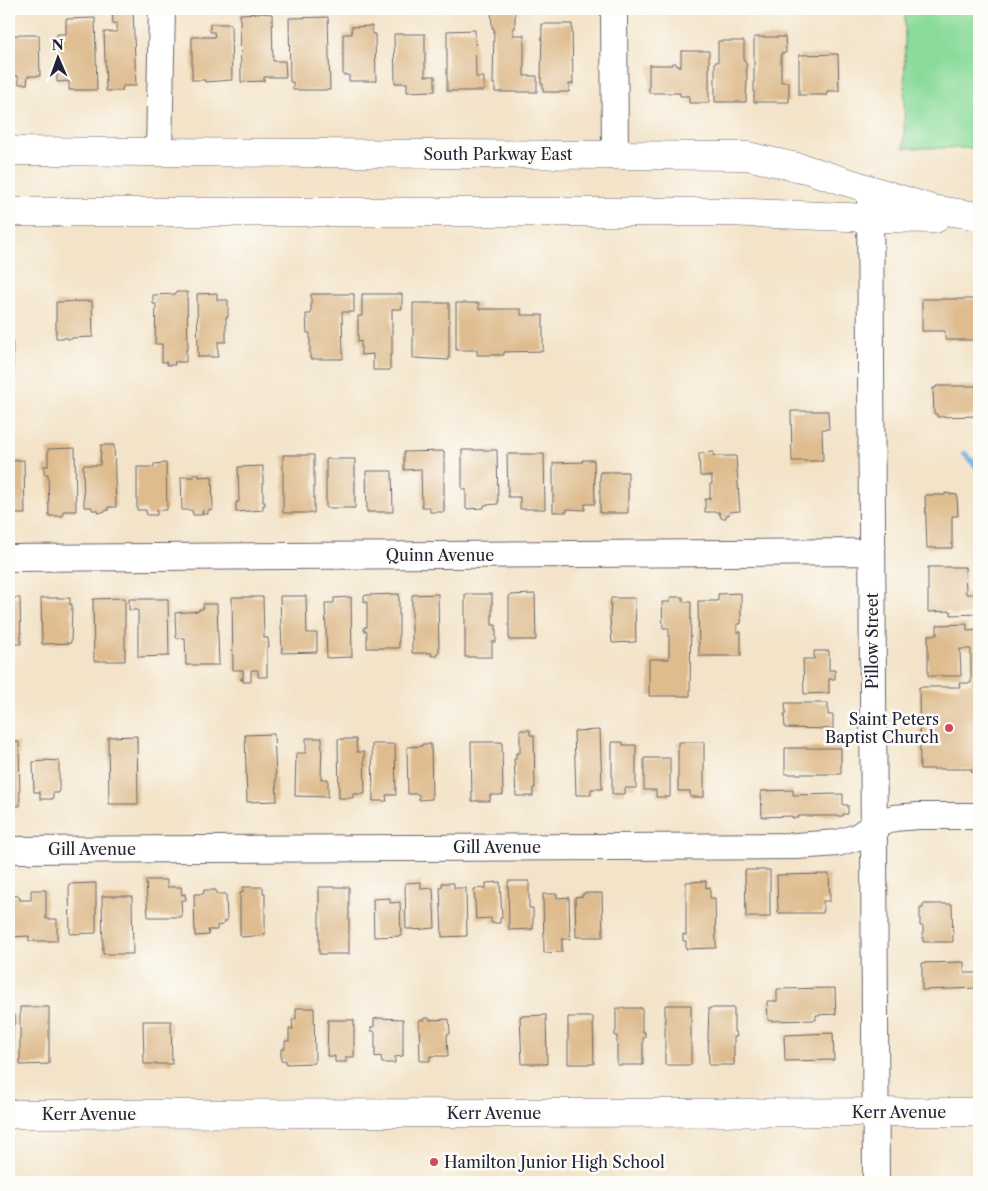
<svg xmlns="http://www.w3.org/2000/svg" width="988" height="1191" font-family="'Libre Caslon Text',serif">
	<style>
		.green { fill: #8bdb9b; stroke: #567e6b }
		.lines { fill: none; stroke-linecap: round; stroke-linejoin: round }
		.stream { stroke: #74b0e6; stroke-width: 6 }
		.building { fill: #debc8e }
		.minor-casing { stroke: #6b666c; stroke-width: 28 }
		.tertiary-casing { stroke: #6b666c; stroke-width: 29 }
		.primary-casing { stroke: #6b666c; stroke-width: 29 }
		.minor { stroke: #fff; stroke-width: 26 }
		.tertiary { stroke: #fff; stroke-width: 28 }
		.primary { stroke: #fff; stroke-width: 28 }
		.poi-dot { fill: #d1495b; stroke: #fdfcf7; stroke-width: 2 }
		.labels { text-anchor: middle; stroke-width: 5; stroke-linejoin: round; paint-order: stroke }
		.street-label { font-size: 16px; fill: #22223b; stroke: #fdfcf7 }
		.poi-label { font-size: 16px; fill: #22223b; stroke: #fdfcf7; text-anchor: end }
	</style>
	<rect width="100%" height="100%" fill="#fdfcf7"/>
	<filter id="ink" filterUnits="userSpaceOnUse"><feTurbulence type="fractalNoise" baseFrequency=".02" numOctaves="2"/><feDisplacementMap in="SourceGraphic" scale="10" xChannelSelector="R" yChannelSelector="G"/><feConvolveMatrix kernelMatrix="1 2 1 2 8 2 1 2 1" color-interpolation-filters="sRGB"/></filter>
	<filter id="wash" filterUnits="userSpaceOnUse"><feTurbulence type="fractalNoise" baseFrequency=".0096" numOctaves="4" result="noise"/><feDisplacementMap in="SourceGraphic" scale="20" xChannelSelector="R" yChannelSelector="G"/><feGaussianBlur stdDeviation="1.12" result="paint"/><feColorMatrix in="noise" values="0 0 0 0 0 0 0 0 0 0 0 0 0 0 0 0 0 1.4 0 .05"/><feComposite in="paint" operator="in"/></filter>
	<g filter="url(#wash)">
		<rect width="100%" height="100%" fill="#f3e3c8"/>
		<path class="green" d="M905,9H979V148H904Z"/>
		<g class="lines">
			<path class="stream" d="M965,454L979,469"/>
		</g>
		<g id="blocks">
			<path class="building" d="M112,9H133L136,86H123L122,91H106L104,32H117V23L113,24Z
				M491,9H515V28H513V35H524V76H537V92H495V84H493L494,28H492Z
				M261,13L272,14L273,61H285L286,77H264V81L241,82L240,14Z
				M328,17L330,90H293V82H290L289,18Z
				M95,18L97,90H69V81L57,82V34H66V19Z
				M210,24H231L232,80L205,82V80H192V37H215L214,32H210Z
				M542,24H572L573,84H569V92H543V84H541Z
				M372,26V34H375L376,81H349V75H343V34H352L351,27Z
				M475,30L476,77H484V91H447V31Z
				M394,34H425V76H435V91L407,92V83H395Z
				M9,35H39L40,76H28L27,84H19L18,76H9Z
				M754,37H785L786,53H781V82H789V102H754Z
				M718,41H744V61H746L747,80L746,102H715V62H718Z
				M681,51H709V103H689V96H680V93H649V65H672V63H676L677,66H681Z
				M838,54L839,91H827V95H799V55Z
				M176,292H187L188,349H186V362H174L175,365H167V362H162V344H155L156,304H153V295L176,294Z
				M217,293V300H228V317H226V342H218V357H198L197,294Z
				M311,294H354V312H342L343,359H310V333H307L306,314H311Z
				M362,294H402V309H392V355H390V370H373V354L361,355V341L358,342V316H362Z
				M922,299H979V340H945V331H922Z
				M92,301L93,337L72,338V339H68V338H56V302Z
				M413,303H449V360L413,358Z
				M456,303H479V309H521V315H543V351L504,352V355H477V350H456Z
				M9,304H12L13,369H9Z
				M936,386H976L977,416L937,417V414H934L933,388H936Z
				M791,411H828L829,429H822L823,461H792Z
				M101,445H114L116,507H108V510L99,513L98,510H92V507H84L83,465H100Z
				M75,448L76,511H63V516H49L48,474H44V466H48V449Z
				M462,450H497L498,504L484,505V508L466,509V489H462Z
				M444,451V512H430V507H422L421,469L404,470V452Z
				M714,452L713,456H736L740,511L729,512V515H726V518H721L719,512H705V499H710V484H712V476H700L699,453Z
				M507,454H544L545,509H520V497H508Z
				M283,455H314V513H283Z
				M326,459H355V508H326Z
				M24,460L25,514H9V461Z
				M582,460H594L595,504H585V510L567,509V512H553V463L583,462Z
				M166,463L167,510H157V515H147L146,510H137V467H154V464Z
				M263,466V502H265V505H263V510L236,512V502H239L238,467Z
				M366,471H392L393,512H367Z
				M600,472H628V513H600Z
				M194,474H199V477L212,476L213,510H208V514H202L203,510L201,515H193L192,510H182L181,477H194Z
				M945,493L957,495L958,516H952V548H927L925,495H945Z
				M928,567H965L966,594H979V614L951,615V611L928,612Z
				M741,593V624H737V632H741V656H699L698,601H718V594Z
				M399,594V648H367V631H364V627H367V602H364V596L367,595Z
				M438,594L439,653H437V656H431L432,653H412V595Z
				M465,594H492V625H496V642H492V657H465Z
				M535,594L536,640H509V595Z
				M280,596H306L307,633H317V652L282,653Z
				M232,597H263L264,638H268L269,647H267V677H258V670H251V682H243V679L241,680V678H243V670H233Z
				M351,597L352,657L327,658L325,603H334V598Z
				M670,597H683V602H691L690,696H649V659H669V628H663L662,602H670Z
				M9,598H20L21,644H9Z
				M41,598H70V605L72,604L71,643L42,644Z
				M125,598V661H94L93,599Z
				M611,598H635L636,642L612,643L610,619Z
				M129,599H168L169,656L138,657V610H129Z
				M203,604H217L219,665H186L185,638H176L175,613L199,611V609H203Z
				M967,624V631L979,630V773H972L971,769H920L919,687H960L959,683H971V649H960L961,676H928V635H937V625Z
				M814,651H829V670H835V679H829V693L804,694L803,659H814Z
				M785,703H828V715H833V729L785,728L784,714H786Z
				M520,730H530V735H534L535,788H533V796H516L514,759H516V753H520Z
				M600,730L602,789H591V795H576L574,731Z
				M274,734L277,801L247,802L245,735Z
				M137,736L138,804H109L108,737Z
				M306,738H322L321,779H328V797L295,796L296,753H306Z
				M338,739H356L357,752H364L365,794H353V798H339Z
				M9,742H19L20,806H9Z
				M471,742H502L503,795H490V801H472Z
				M612,742H623V745H636V788H625V794H612Z
				M678,742H704V797H690V791H678Z
				M372,744H395L396,795H386L387,801H373Z
				M422,744H431L432,799L419,800V794H408L407,747L422,746Z
				M785,748H841V774H785Z
				M644,758H670V797H656V790H644Z
				M45,760L59,761V793H53V799H40V792H34L33,762L45,761Z
				M793,790V795L843,794V805H848V814H843V816H798V818H792V816L762,817L761,791Z
				M745,870H770V917H746Z
				M829,874L830,901H823V913H778L777,875Z
				M146,880H167V887H181L182,895L185,894L186,900H181L182,917H148Z
				M508,881H529V908H533V929L509,930Z
				M706,881V888L710,887V898H715L716,948L686,949V941H683V934L686,935V882Z
				M421,882V889L433,888L435,928L414,930V929H406L405,883Z
				M500,882L502,918H500V923H491V918L476,919L474,889L486,888V883Z
				M96,883V933L70,934L69,884Z
				M442,883H454V888H466L467,936L442,937L440,887H442Z
				M243,887H263V893H265V935L242,937L240,935V893L243,892Z
				M319,887H349V954H319Z
				M31,890H46V919H57V941H29V936L10,937L9,935V895L19,896L20,900H31Z
				M204,890H216V894H226L227,921H224L223,925L217,926V930H208L209,935L195,936L194,894H203Z
				M583,893H602L603,937H576L575,897L583,896Z
				M543,894H557V898L569,897L570,939H562V952L544,953Z
				M102,896H132L133,954H103Z
				M390,898V903L400,902L401,936L374,937L373,899Z
				M923,904H952L953,942H923V926H920V908H923Z
				M964,962V973H979V988L922,990V963Z
				M835,988L836,1014L816,1015V1020L770,1021L768,1020L767,1001H777V989Z
				M665,1005H691V1065H665Z
				M20,1007H49V1064L20,1065Z
				M296,1008H314L315,1063L286,1064V1060L281,1061V1049H285V1041H289V1029H293L292,1020L296,1019Z
				M616,1008H642V1032H645V1038H643V1065H617V1036H615V1032H616Z
				M709,1008H734V1032H736L737,1037H734V1065H709L708,1036Z
				M9,1013H13V1017L15,1016V1024H13V1064H9Z
				M546,1015L547,1064H522L520,1016Z
				M568,1017H593L594,1064H568Z
				M378,1018L403,1019V1056L395,1057V1063H382L381,1056L375,1057V1033L374,1031H371V1027H374V1019Z
				M424,1018H429V1020L449,1019L450,1034H447L448,1056H430V1061H420L419,1020H424Z
				M328,1020H354V1057H346V1062H335V1056H327Z
				M143,1021H171L172,1064H144Z
				M833,1033L834,1060L785,1061L784,1035Z"/>
		</g>
	</g>
	<g filter="url(#ink)">
		<use href="#blocks" fill-opacity="0" stroke="#6b666c" stroke-width="1"/>
		<g class="lines">
			<defs>
				<path id="minor" d="M614,9L615,154
					M159,151L162,9
					M870,195L876,1182
					M9,558L871,552
					M9,850L796,846L838,843L857,837L873,826L894,818L918,816H979"/>
				<path id="tertiary" d="M9,1114L979,1112"/>
				<path id="primary" d="M9,151L747,156L806,169L932,209L979,216
					M9,212H726L871,218L935,219"/>
			</defs>
			<use href="#minor" class="minor-casing"/>
			<use href="#tertiary" class="tertiary-casing"/>
			<use href="#primary" class="primary-casing"/>
			<use href="#minor" class="minor"/>
			<use href="#tertiary" class="tertiary"/>
			<use href="#primary" class="primary"/>
		</g>
	</g>
	<g class="poi-dot">
		<circle cx="949" cy="728" r="5"/>
		<circle cx="434" cy="1162" r="5"/>
	</g>
	<g class="labels">
		<g class="street-label">
			<text x="498" y="160">South Parkway East</text>
			<text x="440" y="561">Quinn Avenue</text>
			<text transform="translate(872 641) rotate(-90)" y="6">Pillow Street</text>
			<text x="497" y="853">Gill Avenue</text>
			<text x="92" y="855">Gill Avenue</text>
			<text x="899" y="1118">Kerr Avenue</text>
			<text x="494" y="1119">Kerr Avenue</text>
			<text x="89" y="1120">Kerr Avenue</text>
		</g>
		<g class="poi-label">
			<text x="939" y="725">Saint Peters<tspan x="939" dy="18">Baptist Church</tspan></text>
			<text x="444" y="1168" text-anchor="start">Hamilton Junior High School</text>
		</g>
	</g>
	<rect width="988" height="1191" fill="none" stroke="#fdfcf7" stroke-width="30"/>
	<g transform="translate(58 58) rotate(358)" stroke="#fdfcf7" stroke-width="4" paint-order="stroke">
	<path d="M0-4L9 19L0 12L-9 19Z" fill="#22223b"/>
	<text y="-8" font-size="14" font-weight="bold" text-anchor="middle" fill="#22223b">N</text>
	</g>
</svg>
